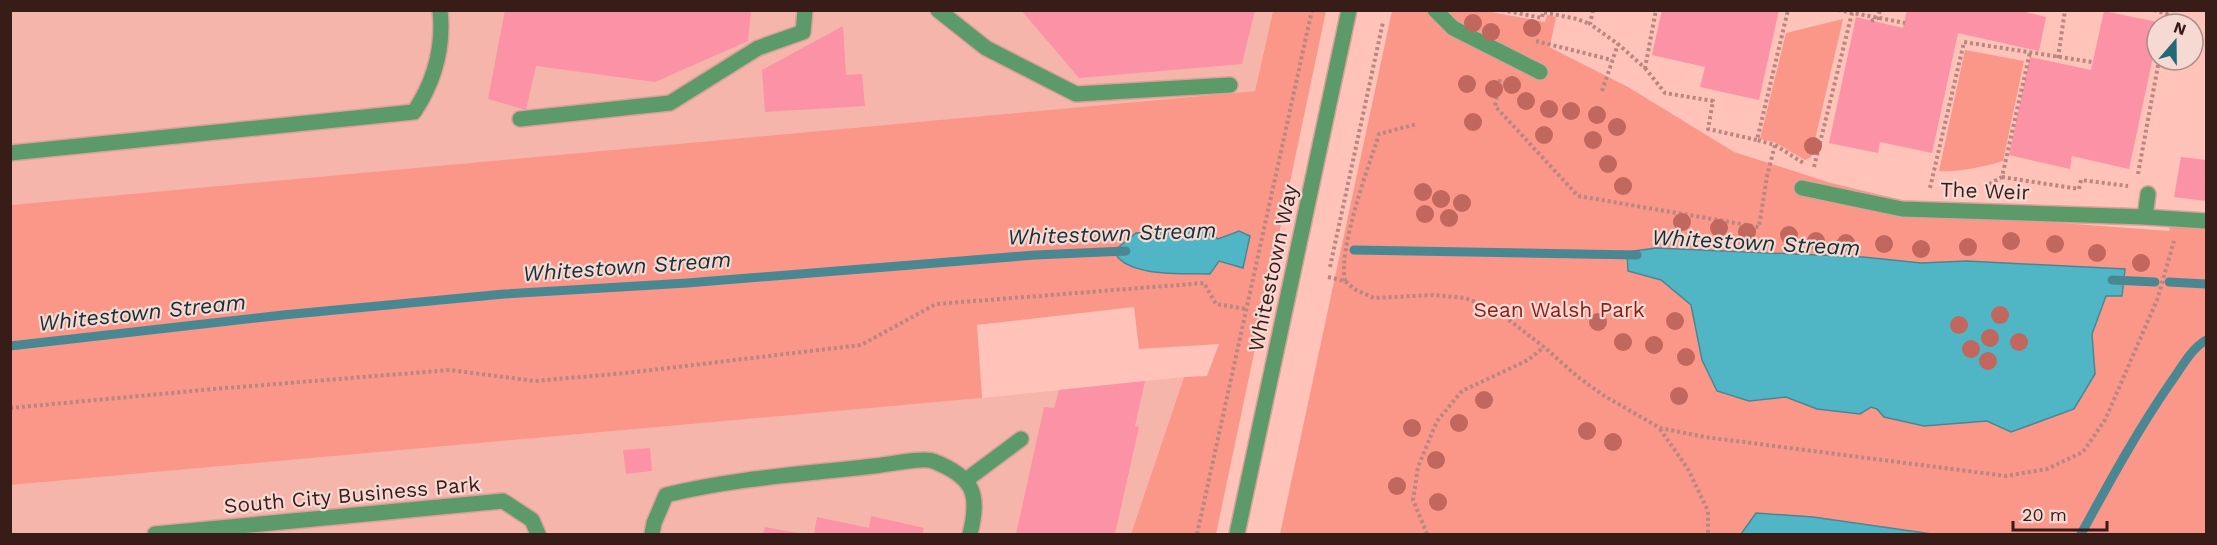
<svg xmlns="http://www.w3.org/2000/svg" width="2217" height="545" font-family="'Work Sans',sans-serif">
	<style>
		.built { fill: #f6b5aa }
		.green { fill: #fb9788 }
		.water { fill: #50b6c6; stroke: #498892; stroke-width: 1.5 }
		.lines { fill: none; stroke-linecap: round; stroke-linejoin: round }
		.stream { stroke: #498892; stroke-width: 9 }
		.building { fill: #fc92a5 }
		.service-casing { stroke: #d7a299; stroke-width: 18 }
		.minor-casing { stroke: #d7a299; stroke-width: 18 }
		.tertiary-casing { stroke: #d7a299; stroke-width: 18 }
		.path { stroke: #b88780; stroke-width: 4; stroke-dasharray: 3 3; stroke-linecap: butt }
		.service { stroke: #5c9b69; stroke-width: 15 }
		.minor { stroke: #5c9b69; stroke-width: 15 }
		.tertiary { stroke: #5c9b69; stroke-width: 15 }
		.tree { fill: #c1675d }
		.labels { text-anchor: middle; stroke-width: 4.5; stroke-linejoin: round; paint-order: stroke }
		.street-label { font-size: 21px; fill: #381c18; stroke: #f7d9d3 }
		.park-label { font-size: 21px; fill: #8f1b12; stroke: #f7d9d3 }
		.water-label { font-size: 22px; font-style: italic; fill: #113136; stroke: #f7d9d3 }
	</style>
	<rect width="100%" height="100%" fill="#ffc3b9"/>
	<path class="built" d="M11,11H1273L1255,91L11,205Z
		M1184,377L1131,534H11V485L982,398Z"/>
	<path class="green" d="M1273,11H1326L1216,534H1131L1184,377L1207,376L1219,344L1139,349L1134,307L977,325L982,398L11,485V205L1255,91Z
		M1392,11H1486L1545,22L1547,15L1556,17L1550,46L1549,47L1628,87L1734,152L1831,183L1968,216L2169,231L2175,211L2206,214V534H1280Z
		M1843,19L1811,157L1805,160L1774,142L1760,139L1786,33Z
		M1965,50L2024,61L2003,161C1982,167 1962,172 1939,171Z"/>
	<path class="water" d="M1202,229L1218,239L1239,231L1250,236L1243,268L1219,261L1210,274C1186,273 1125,278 1114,251L1136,233Z
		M1656,248L1863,257L1921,263L1967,261L2125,269L2122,296H2106L2092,334L2095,374L2074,409L2011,432L1987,421L1924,426L1884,417L1877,409L1871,407L1860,414L1817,409L1786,397L1749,401L1717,391L1702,360L1691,305L1661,280L1628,271L1627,252Z
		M1756,513L1813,517L1932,534H1741Z"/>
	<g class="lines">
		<path class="stream" d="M1354,250L1637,255
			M2112,280L2155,282
			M2169,282L2206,284
			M10,346L283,315L504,294L687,283L1035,255L1126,251
			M2081,534C2109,483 2137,431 2171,382C2182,367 2190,350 2206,340"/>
	</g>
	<path class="building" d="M505,10H751L748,41L655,82L536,66L526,110L488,99Z
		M1021,10H1255L1242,64L1079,78Z
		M1662,10H1779L1759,100L1700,87L1705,67L1652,55Z
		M1907,10H2017L2046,17L2039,51L1958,33L1932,153L1880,142L1878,153L1829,143L1856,17L1903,28Z
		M2104,11L2157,22V38L2129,169L2072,156L2070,169L2009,155L2030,57L2091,70Z
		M843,26L846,75L862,74L865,106L765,112L762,70Z
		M2181,157L2206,160V201L2174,197Z
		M1145,381L1135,426L1139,427L1115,534H1016L1044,407L1054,408L1059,390Z
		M650,448L652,471L626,474L623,450Z
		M871,516L924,528L922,534H814L817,517L869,528Z
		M765,527L797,533V534H763Z"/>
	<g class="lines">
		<defs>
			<path id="service" d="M938,10L986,48L1076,94L1230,85
				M520,119L670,103L758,48L803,32L805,10
				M10,153L414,112C434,82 444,47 440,10
				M2145,217L2206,221
				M966,480L1021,439"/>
			<path id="minor" d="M1435,10L1453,28L1540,72
				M1802,188L1902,209L2145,217L2148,194
				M155,534L503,501L532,520L538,534
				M652,534L654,523L666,495C734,478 805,474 874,466C886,465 924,457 933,461C974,477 980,494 970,534"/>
			<path id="tertiary" d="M1237,534L1349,10"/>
		</defs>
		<use href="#service" class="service-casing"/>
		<use href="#minor" class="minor-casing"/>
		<use href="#tertiary" class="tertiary-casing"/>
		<path class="path" d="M1502,10L1542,18L1543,12L1577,19L1590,24
			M1593,10L1590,24L1618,44L1645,68L1656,10
			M1838,10L1905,23
			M2154,10L2167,14L2165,24
			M1871,21L1878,18L1880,10
			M1536,41L1612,60
			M2058,58L2065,10
			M1645,68L1665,93L1713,101L1708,129L1757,140L1788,10
			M1500,79L1495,106L1578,196L1759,227L1767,176L1775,145L1757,140
			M1602,91L1618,44
			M1775,145L1805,164
			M1814,167L1852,13
			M2138,174L2159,60
			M2002,177L2079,189L2081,180L2128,186
			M1984,187L2002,177L2030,52
			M1930,188L1964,42L2092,62
			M1330,267L1383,22
			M1328,277L1345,281L1354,289L1374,298L1433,295L1465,298L1496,310L1544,347L1578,377L1606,397L1660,428L1705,437L2006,476L2047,469L2083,452L2105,420L2157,300L2174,241
			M1345,281C1338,248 1368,169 1379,134L1417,124
			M10,408L214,389L450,370L535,381L626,373L861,345L936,304L1204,283L1216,304L1246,309
			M1660,429L1688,469L1708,511V534
			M1197,534L1312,10
			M1427,534L1413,500L1418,467L1437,421L1462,391L1528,360L1544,347"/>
		<use href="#service" class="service"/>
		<use href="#minor" class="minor"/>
		<use href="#tertiary" class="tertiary"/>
	</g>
	<g class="tree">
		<circle cx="1473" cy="23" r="9"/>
		<circle cx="1532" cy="28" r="9"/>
		<circle cx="1491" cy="32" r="9"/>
		<circle cx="1467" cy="84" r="9"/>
		<circle cx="1512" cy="85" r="9"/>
		<circle cx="1494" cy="89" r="9"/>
		<circle cx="1526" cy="101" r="9"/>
		<circle cx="1549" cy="109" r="9"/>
		<circle cx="1571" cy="111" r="9"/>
		<circle cx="1597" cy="115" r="9"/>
		<circle cx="1473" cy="122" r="9"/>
		<circle cx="1617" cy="127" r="9"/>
		<circle cx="1544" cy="135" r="9"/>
		<circle cx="1593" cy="140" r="9"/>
		<circle cx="1813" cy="146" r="9"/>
		<circle cx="1608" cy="164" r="9"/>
		<circle cx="1623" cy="186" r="9"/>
		<circle cx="1423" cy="192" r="9"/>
		<circle cx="1441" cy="199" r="9"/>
		<circle cx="1462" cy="203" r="9"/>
		<circle cx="1425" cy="214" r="9"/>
		<circle cx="1449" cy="218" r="9"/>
		<circle cx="1682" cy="222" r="9"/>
		<circle cx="1719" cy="228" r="9"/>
		<circle cx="1747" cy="232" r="9"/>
		<circle cx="1789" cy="235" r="9"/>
		<circle cx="1816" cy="241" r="9"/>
		<circle cx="2011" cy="241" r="9"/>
		<circle cx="1846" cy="243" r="9"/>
		<circle cx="1884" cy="244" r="9"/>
		<circle cx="2055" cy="244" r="9"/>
		<circle cx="1968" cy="247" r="9"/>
		<circle cx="1921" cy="249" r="9"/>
		<circle cx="2097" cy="253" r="9"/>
		<circle cx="2141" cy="263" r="9"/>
		<circle cx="2000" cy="315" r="9"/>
		<circle cx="1675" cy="321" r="9"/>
		<circle cx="1598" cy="322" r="9"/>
		<circle cx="1959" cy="325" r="9"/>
		<circle cx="1990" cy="338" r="9"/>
		<circle cx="1623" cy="342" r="9"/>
		<circle cx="2019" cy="342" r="9"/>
		<circle cx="1654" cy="345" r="9"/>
		<circle cx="1971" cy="349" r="9"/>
		<circle cx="1686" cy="357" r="9"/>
		<circle cx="1988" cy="361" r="9"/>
		<circle cx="1679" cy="396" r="9"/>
		<circle cx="1484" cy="400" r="9"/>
		<circle cx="1459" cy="423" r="9"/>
		<circle cx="1412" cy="428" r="9"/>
		<circle cx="1587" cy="431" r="9"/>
		<circle cx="1613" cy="442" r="9"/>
		<circle cx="1436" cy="460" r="9"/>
		<circle cx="1397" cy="486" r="9"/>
		<circle cx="1438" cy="502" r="9"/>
	</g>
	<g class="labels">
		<g class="street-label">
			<text transform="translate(1985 191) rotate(2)" y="7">The Weir</text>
			<text transform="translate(1273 268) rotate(-78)" y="7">Whitestown Way</text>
			<text transform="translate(352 495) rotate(-5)" y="7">South City Business Park</text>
		</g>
		<g class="park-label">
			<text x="1559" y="317">Sean Walsh Park</text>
		</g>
		<g class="water-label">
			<text transform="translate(1112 233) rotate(-2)" y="8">Whitestown Stream</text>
			<text transform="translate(1756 242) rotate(3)" y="8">Whitestown Stream</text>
			<text transform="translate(627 266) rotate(-4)" y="8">Whitestown Stream</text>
			<text transform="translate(142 312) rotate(-6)" y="8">Whitestown Stream</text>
		</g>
	</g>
	<rect width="2217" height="545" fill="none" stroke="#381c18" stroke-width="24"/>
	<g transform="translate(2175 42) rotate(20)"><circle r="28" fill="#f7d9d3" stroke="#ab8d88" stroke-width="1.5"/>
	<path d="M0-4.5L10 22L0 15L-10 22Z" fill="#216a75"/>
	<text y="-9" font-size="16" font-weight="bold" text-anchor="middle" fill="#381c18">N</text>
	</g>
	<path d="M2013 521v9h94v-9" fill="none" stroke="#381c18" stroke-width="3"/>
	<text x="2022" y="521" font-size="18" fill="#381c18" stroke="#f7d9d3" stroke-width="4.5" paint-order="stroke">20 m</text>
</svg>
